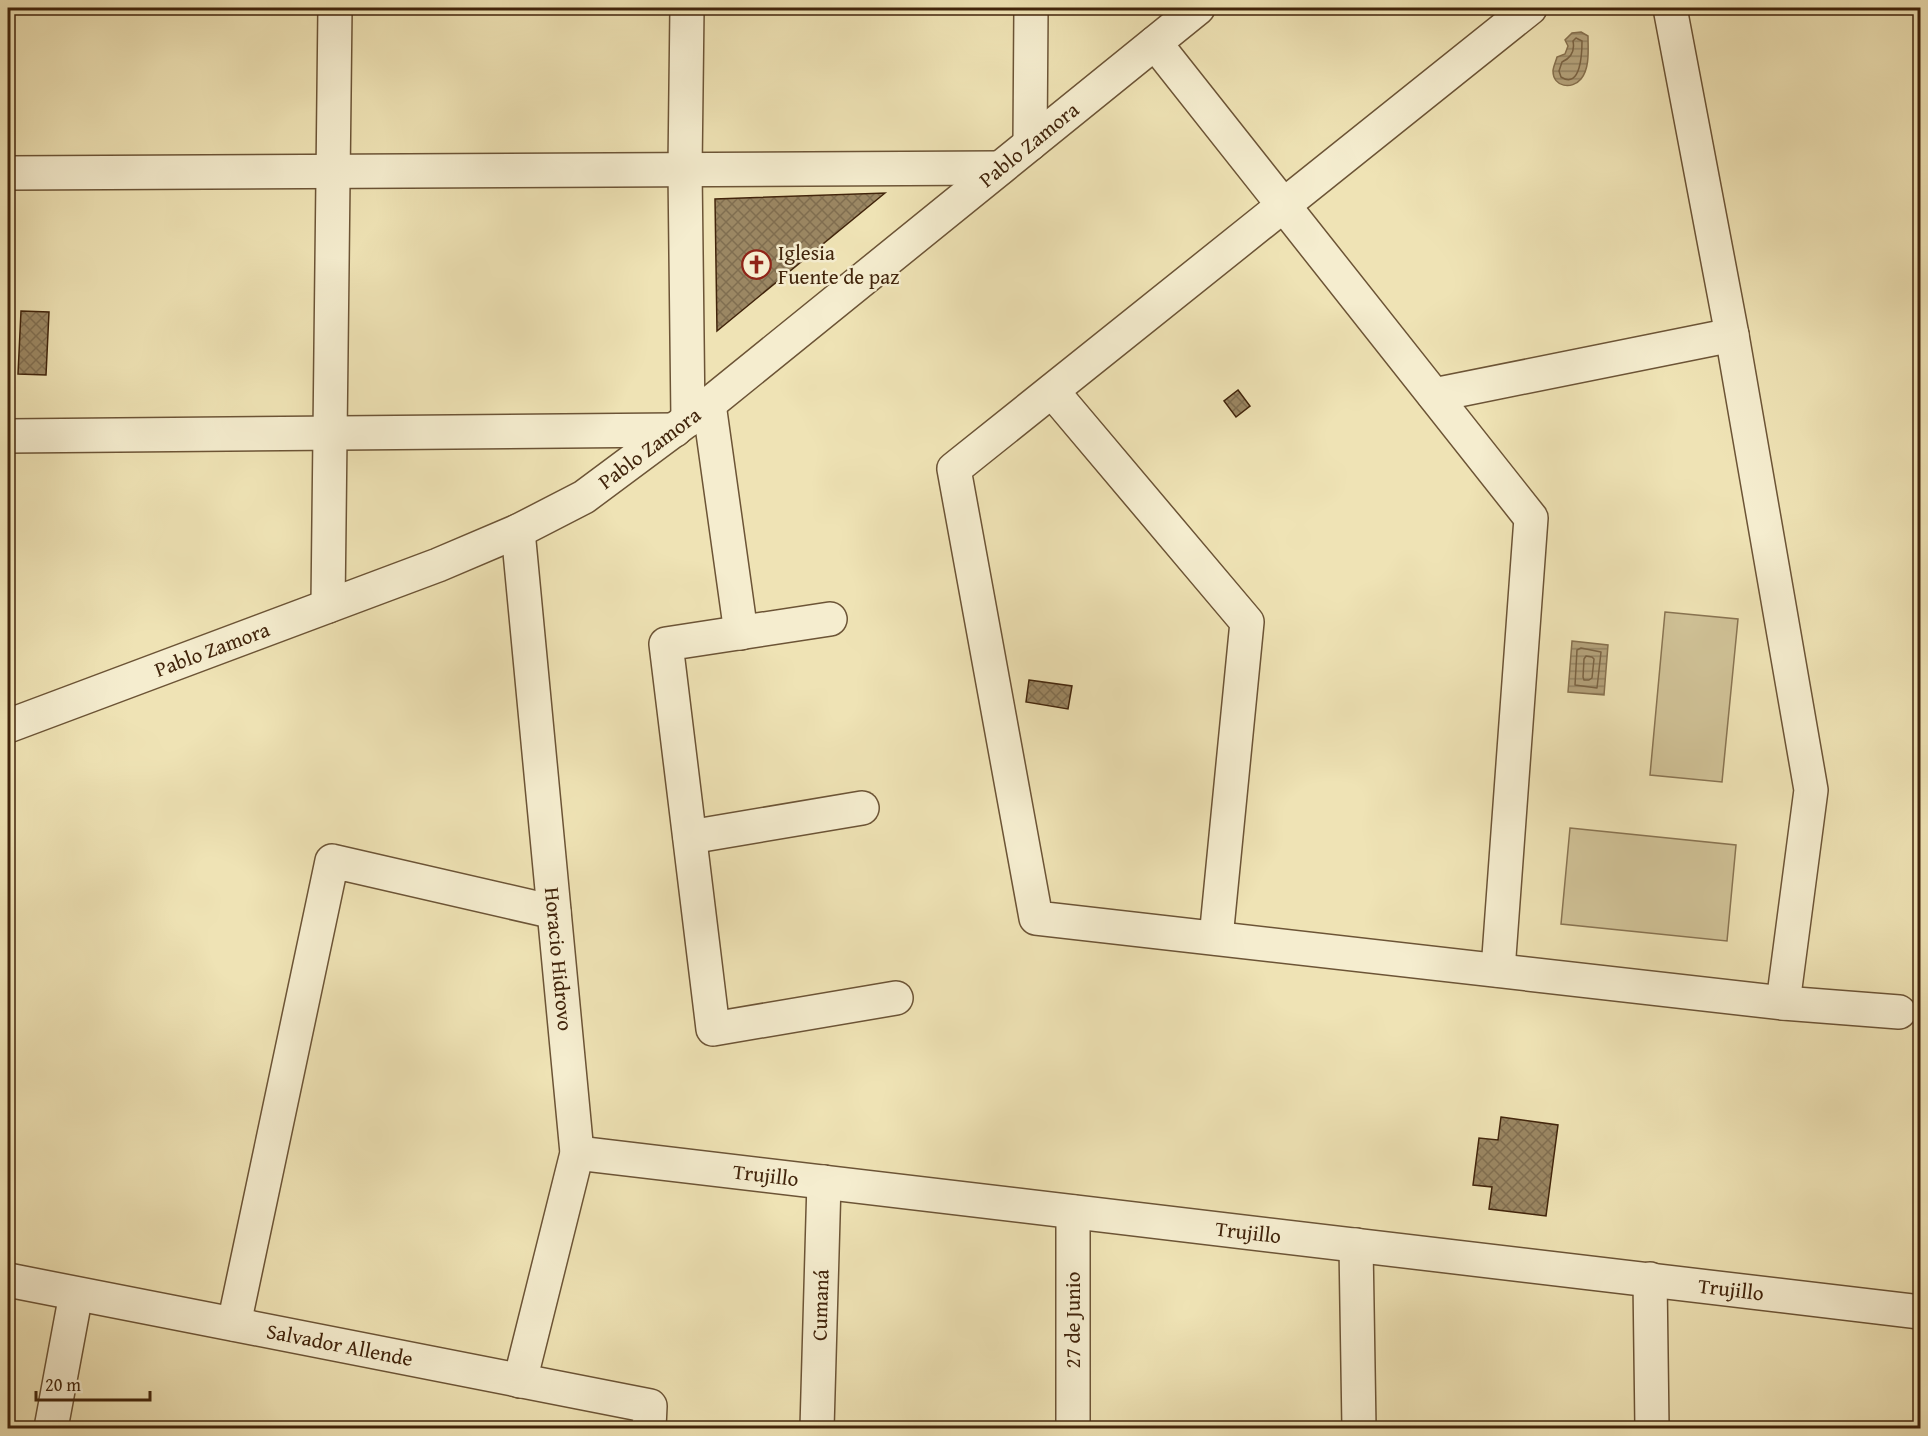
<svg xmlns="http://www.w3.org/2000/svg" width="1928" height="1436" font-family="'Gentium Book Plus',serif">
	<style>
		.garden { fill: #d1c398; stroke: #897452; stroke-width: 1.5 }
		.water { fill: url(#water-rules); stroke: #86704e; stroke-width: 1.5 }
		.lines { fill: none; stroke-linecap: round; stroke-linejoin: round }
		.shore { stroke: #7a6343; stroke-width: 1.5 }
		.building { fill: url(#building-cross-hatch); stroke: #41240b; stroke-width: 1.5 }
		.minor-casing { stroke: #6c5436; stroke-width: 36 }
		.minor { stroke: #f5edcf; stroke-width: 33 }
		.labels { text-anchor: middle; stroke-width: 5; stroke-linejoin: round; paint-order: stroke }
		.street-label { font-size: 21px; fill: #41240b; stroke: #f5edcf }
		.poi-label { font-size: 21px; fill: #41240b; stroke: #f5edcf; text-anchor: start }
	</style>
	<defs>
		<pattern id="water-rules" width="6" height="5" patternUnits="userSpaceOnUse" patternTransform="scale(1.5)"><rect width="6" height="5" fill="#b4a27b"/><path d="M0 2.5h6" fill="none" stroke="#948463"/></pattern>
		<pattern id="building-cross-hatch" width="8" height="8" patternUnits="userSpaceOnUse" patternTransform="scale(1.5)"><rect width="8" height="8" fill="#9b8763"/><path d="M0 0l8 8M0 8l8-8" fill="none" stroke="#806e50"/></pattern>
	</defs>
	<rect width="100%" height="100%" fill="#efe3b5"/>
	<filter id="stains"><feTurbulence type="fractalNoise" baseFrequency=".00333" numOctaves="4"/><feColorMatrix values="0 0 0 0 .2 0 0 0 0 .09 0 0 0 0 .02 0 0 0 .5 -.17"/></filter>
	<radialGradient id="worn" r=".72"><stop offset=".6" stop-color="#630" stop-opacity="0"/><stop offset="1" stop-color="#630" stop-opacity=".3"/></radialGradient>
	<path class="garden" d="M1665,612L1738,619L1722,782L1650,775Z
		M1570,828L1736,845L1727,941L1561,924Z"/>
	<path class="water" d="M1581,32L1588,36C1588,50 1590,68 1581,79C1572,90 1553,87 1553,71C1553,67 1556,61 1557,57L1565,54L1568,46L1565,40L1572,33Z
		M1572,641L1608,645L1604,695L1568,692Z"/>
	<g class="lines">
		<path class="shore" d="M1576,38L1582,41C1582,52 1581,90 1561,77L1559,71L1562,62C1571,58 1575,51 1573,41Z
			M1581,648L1601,652L1597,688L1575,685L1577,650Z
			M1586,656L1592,657L1594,659L1592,678L1589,680H1584L1583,677L1584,659Z"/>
	</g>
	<path class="building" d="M885,193L717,331L715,199Z
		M21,311L49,312L46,375L18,374Z
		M1238,390L1250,406L1236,417L1224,401Z
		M1029,680L1072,686L1068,709L1026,702Z
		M1501,1117L1558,1125L1546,1216L1489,1209L1492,1187L1473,1185L1479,1138L1498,1140Z"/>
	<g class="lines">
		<defs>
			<g id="minor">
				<path d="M687,8L685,169L688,420"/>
				<path d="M1530,8L954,469L1036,918L1783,1003L1899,1012"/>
				<path d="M1670,8L1732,335L1811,790L1783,1003"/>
				<path d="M1155,43L1531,518L1498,970"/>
				<path d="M1030,144L1031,8"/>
				<path d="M8,173L1000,168"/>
				<path d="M1052,391L1247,622L1216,938"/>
				<path d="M1434,395L1732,335"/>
				<path d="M709,404L741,633"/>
				<path d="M8,436L675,430"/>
				<path id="s1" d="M518,531L577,1153L520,1381"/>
				<path d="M328,606L335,8"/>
				<path d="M830,619L666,644L713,1029L896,998"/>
				<path id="s2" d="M8,726L438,565L518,531L584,497L709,404L1198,8"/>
				<path d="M690,837L862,808"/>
				<path id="s3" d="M577,1153L1920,1312"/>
				<path d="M1356,1245L1359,1428"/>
				<path d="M1650,1279L1652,1428"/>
				<path id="s4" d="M8,1280L650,1406L649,1428"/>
				<path d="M234,1324L332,861L554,912"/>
				<path d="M51,1428L76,1294"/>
				<path id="s5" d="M817,1428L824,1182"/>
				<path d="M1073,1428V1212"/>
			</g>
		</defs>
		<use href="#minor" class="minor-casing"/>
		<use href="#minor" class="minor"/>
	</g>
	<defs>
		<symbol id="church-ring" viewBox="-11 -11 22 22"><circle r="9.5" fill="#f5edcf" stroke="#8f2418" stroke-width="1.5"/><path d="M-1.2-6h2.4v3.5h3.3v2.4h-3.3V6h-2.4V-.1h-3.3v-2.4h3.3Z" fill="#8f2418"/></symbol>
	</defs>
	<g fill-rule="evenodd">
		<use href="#church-ring" x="740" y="248" width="33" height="33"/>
	</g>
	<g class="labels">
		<g class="street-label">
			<text dy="7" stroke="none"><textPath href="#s2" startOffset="1188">Pablo Zamora</textPath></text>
			<text dy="7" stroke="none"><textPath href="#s2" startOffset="702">Pablo Zamora</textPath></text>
			<text dy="7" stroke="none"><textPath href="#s2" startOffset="218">Pablo Zamora</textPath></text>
			<text dy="7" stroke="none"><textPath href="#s1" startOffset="430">Horacio Hidrovo</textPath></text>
			<text dy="7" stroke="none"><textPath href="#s3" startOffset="190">Trujillo</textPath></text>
			<text dy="7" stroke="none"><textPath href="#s3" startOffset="676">Trujillo</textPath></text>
			<text dy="7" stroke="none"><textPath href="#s3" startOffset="1162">Trujillo</textPath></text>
			<text dy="7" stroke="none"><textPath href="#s5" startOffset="123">Cumaná</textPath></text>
			<text transform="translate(1073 1320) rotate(-90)" y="7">27 de Junio</text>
			<text dy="7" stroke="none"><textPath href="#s4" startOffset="338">Salvador Allende</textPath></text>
		</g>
		<g class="poi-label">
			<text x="778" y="260">Iglesia<tspan x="778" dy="24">Fuente de paz</tspan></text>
		</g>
	</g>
	<rect width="1928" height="1436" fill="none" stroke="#efe3b5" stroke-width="30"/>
	<rect x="9" y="9" width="1910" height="1418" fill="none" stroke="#41240b" stroke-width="3"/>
	<rect x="15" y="15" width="1898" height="1406" fill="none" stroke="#41240b" stroke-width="1.5"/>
	<path d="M36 1391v9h114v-9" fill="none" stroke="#41240b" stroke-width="3"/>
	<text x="45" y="1391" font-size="18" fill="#41240b" stroke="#f5edcf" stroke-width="4.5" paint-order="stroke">20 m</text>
	<rect width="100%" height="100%" filter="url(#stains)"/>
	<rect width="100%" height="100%" fill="url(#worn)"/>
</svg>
